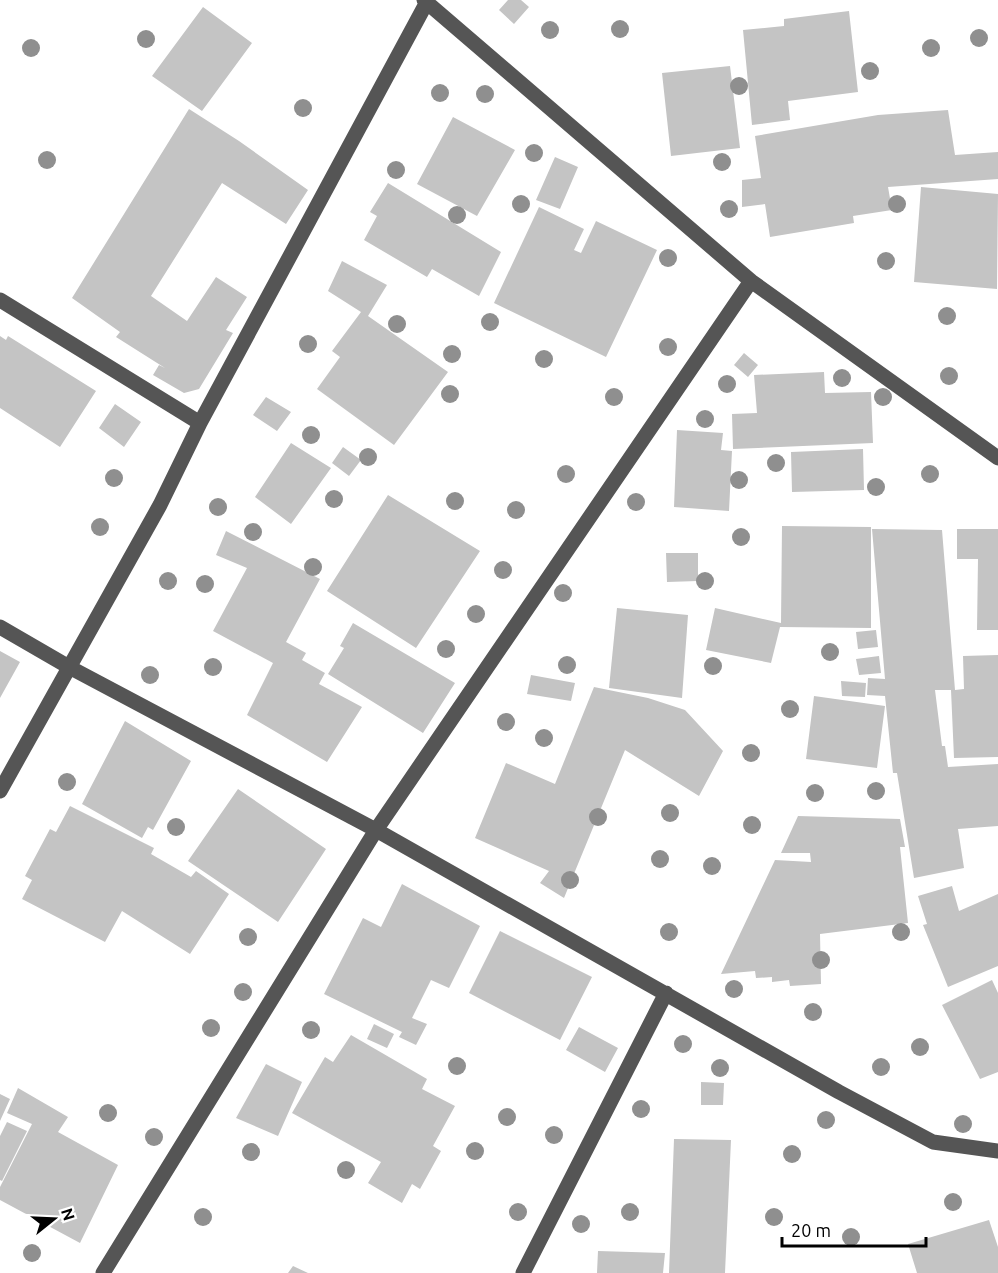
<svg xmlns="http://www.w3.org/2000/svg" width="998" height="1273" font-family="Ubuntu,sans-serif">
	<style>
		.building { fill: #c4c4c4 }
		.lines { fill: none; stroke-linecap: round; stroke-linejoin: round }
		.minor { stroke: #555; stroke-width: 15 }
		.tree { fill: #8f8f8f }
	</style>
	<rect width="100%" height="100%" fill="#fff"/>
	<path class="building" d="M508,0H521L529,7L514,24L499,10Z
		M203,7L252,43L202,111L152,76Z
		M849,11L858,92L788,101L790,120L752,125L743,30L784,26V19Z
		M730,66L740,148L671,156L662,73Z
		M189,109L239,141L308,190L286,224L222,183L151,296L187,321L216,277L247,297L226,330L233,333L199,389L184,393L153,375L159,365L165,368L116,337L120,332L72,298Z
		M948,110L955,155L998,152V179L888,187L892,210L853,216L854,223L770,237L765,204L742,207V180L761,178L755,136L878,115Z
		M453,117L515,150L477,216L417,184Z
		M555,157L578,167L560,209L536,200Z
		M388,183L501,252L479,296L432,269L427,277L364,240L377,216L370,212Z
		M921,187L998,194L997,289L914,282Z
		M539,207L584,229L574,250L581,253L596,221L657,250L606,357L494,303Z
		M342,261L387,285L368,316L448,372L394,445L317,389L340,357L332,351L361,312L328,291Z
		M0,336L6,340L8,336L96,391L60,447L0,408Z
		M744,353L758,365L748,377L734,365Z
		M824,372L825,393L871,392L873,443L733,449L732,414L757,413L754,375Z
		M266,397L291,412L277,431L253,415Z
		M115,404L141,422L124,447L99,428Z
		M677,430L723,433L721,450L732,451L729,511L674,507Z
		M291,443L331,468L291,524L255,497Z
		M343,447L361,460L349,476L332,463Z
		M863,449L864,490L792,492L791,452Z
		M388,495L480,551L416,648L327,591Z
		M782,526L871,527V628L780,627L771,663L706,650L715,608L781,623Z
		M872,529L942,530L955,690L964,689L963,656L998,655V757L954,758L951,690H935L942,746H945L948,767L998,764V826L958,829L964,868L914,878L897,773H893L885,696L867,695L868,678L885,679Z
		M957,529H998V630H977L978,559H957Z
		M226,531L320,579L286,642L306,653L302,660L325,673L319,684L362,707L327,762L247,715L273,663L213,631L247,568L216,555Z
		M666,553H698V581L667,582Z
		M617,608L688,615L682,698L609,688Z
		M353,623L455,683L423,733L328,674L344,648L340,646Z
		M876,630L878,647L858,649L856,632Z
		M0,651L20,662L0,698Z
		M879,656L881,673L859,675L856,659Z
		M531,675L575,683L571,701L527,694Z
		M841,681L866,683L865,697L842,696Z
		M594,687L648,698L685,710L723,751L699,796L625,750L564,898L540,883L549,871L475,838L506,763L555,784Z
		M814,696L885,706L877,768L806,759Z
		M125,721L191,761L153,830L148,827L142,838L82,804Z
		M238,789L326,849L278,922L188,861Z
		M70,806L154,848L151,854L191,877L196,871L229,894L190,954L122,911L105,942L22,899L32,880L25,876L50,829L56,832Z
		M798,816L900,819L905,847H900L908,923L820,934L821,984L790,986L789,980L772,982V977L756,978L755,971L721,974L775,860L811,862L810,853H781Z
		M402,884L480,926L449,988L431,980L412,1018L427,1024L416,1045L399,1037L402,1032L324,994L363,918L381,927Z
		M952,886L959,911L998,894V966L948,987L923,925L927,924L918,896Z
		M500,931L592,977L560,1040L469,993Z
		M992,980L998,993V1072L980,1079L942,1005Z
		M374,1024L394,1034L387,1048L367,1039Z
		M579,1027L618,1048L605,1072L566,1050Z
		M351,1035L427,1079L422,1089L455,1106L433,1146L441,1151L420,1189L412,1184L402,1203L368,1183L381,1162L292,1113L325,1057L333,1062Z
		M266,1064L302,1082L278,1136L236,1118Z
		M701,1082L724,1083L723,1105H701Z
		M18,1088L68,1117L58,1132L118,1165L80,1243L0,1200V1187L32,1124L7,1113Z
		M0,1094L10,1099L0,1121Z
		M7,1122L27,1131L2,1181L0,1180V1136Z
		M674,1139L731,1140L725,1273H669Z
		M989,1220L998,1247V1273H917L908,1244Z
		M598,1251L665,1253L663,1273H597Z
		M293,1266L308,1273H288Z"/>
	<g class="lines">
		<path class="minor" d="M751,281L998,458
			M0,300L200,423
			M0,627L69,667L376,830L839,1092L933,1142L998,1151
			M0,791L160,505L200,423L428,0
			M103,1273L376,830L751,281L424,0
			M523,1273L666,993"/>
	</g>
	<g class="tree">
		<circle cx="620" cy="29" r="9"/>
		<circle cx="550" cy="30" r="9"/>
		<circle cx="979" cy="38" r="9"/>
		<circle cx="146" cy="39" r="9"/>
		<circle cx="31" cy="48" r="9"/>
		<circle cx="931" cy="48" r="9"/>
		<circle cx="870" cy="71" r="9"/>
		<circle cx="739" cy="86" r="9"/>
		<circle cx="440" cy="93" r="9"/>
		<circle cx="485" cy="94" r="9"/>
		<circle cx="303" cy="108" r="9"/>
		<circle cx="534" cy="153" r="9"/>
		<circle cx="47" cy="160" r="9"/>
		<circle cx="722" cy="162" r="9"/>
		<circle cx="396" cy="170" r="9"/>
		<circle cx="521" cy="204" r="9"/>
		<circle cx="897" cy="204" r="9"/>
		<circle cx="729" cy="209" r="9"/>
		<circle cx="457" cy="215" r="9"/>
		<circle cx="668" cy="258" r="9"/>
		<circle cx="886" cy="261" r="9"/>
		<circle cx="947" cy="316" r="9"/>
		<circle cx="490" cy="322" r="9"/>
		<circle cx="397" cy="324" r="9"/>
		<circle cx="308" cy="344" r="9"/>
		<circle cx="668" cy="347" r="9"/>
		<circle cx="452" cy="354" r="9"/>
		<circle cx="544" cy="359" r="9"/>
		<circle cx="949" cy="376" r="9"/>
		<circle cx="842" cy="378" r="9"/>
		<circle cx="727" cy="384" r="9"/>
		<circle cx="450" cy="394" r="9"/>
		<circle cx="614" cy="397" r="9"/>
		<circle cx="883" cy="397" r="9"/>
		<circle cx="705" cy="419" r="9"/>
		<circle cx="311" cy="435" r="9"/>
		<circle cx="368" cy="457" r="9"/>
		<circle cx="776" cy="463" r="9"/>
		<circle cx="566" cy="474" r="9"/>
		<circle cx="930" cy="474" r="9"/>
		<circle cx="114" cy="478" r="9"/>
		<circle cx="739" cy="480" r="9"/>
		<circle cx="876" cy="487" r="9"/>
		<circle cx="334" cy="499" r="9"/>
		<circle cx="455" cy="501" r="9"/>
		<circle cx="636" cy="502" r="9"/>
		<circle cx="218" cy="507" r="9"/>
		<circle cx="516" cy="510" r="9"/>
		<circle cx="100" cy="527" r="9"/>
		<circle cx="253" cy="532" r="9"/>
		<circle cx="741" cy="537" r="9"/>
		<circle cx="313" cy="567" r="9"/>
		<circle cx="503" cy="570" r="9"/>
		<circle cx="168" cy="581" r="9"/>
		<circle cx="705" cy="581" r="9"/>
		<circle cx="205" cy="584" r="9"/>
		<circle cx="563" cy="593" r="9"/>
		<circle cx="476" cy="614" r="9"/>
		<circle cx="446" cy="649" r="9"/>
		<circle cx="830" cy="652" r="9"/>
		<circle cx="567" cy="665" r="9"/>
		<circle cx="713" cy="666" r="9"/>
		<circle cx="213" cy="667" r="9"/>
		<circle cx="150" cy="675" r="9"/>
		<circle cx="790" cy="709" r="9"/>
		<circle cx="506" cy="722" r="9"/>
		<circle cx="544" cy="738" r="9"/>
		<circle cx="751" cy="753" r="9"/>
		<circle cx="67" cy="782" r="9"/>
		<circle cx="876" cy="791" r="9"/>
		<circle cx="815" cy="793" r="9"/>
		<circle cx="670" cy="813" r="9"/>
		<circle cx="598" cy="817" r="9"/>
		<circle cx="752" cy="825" r="9"/>
		<circle cx="176" cy="827" r="9"/>
		<circle cx="660" cy="859" r="9"/>
		<circle cx="712" cy="866" r="9"/>
		<circle cx="570" cy="880" r="9"/>
		<circle cx="669" cy="932" r="9"/>
		<circle cx="901" cy="932" r="9"/>
		<circle cx="248" cy="937" r="9"/>
		<circle cx="821" cy="960" r="9"/>
		<circle cx="734" cy="989" r="9"/>
		<circle cx="243" cy="992" r="9"/>
		<circle cx="813" cy="1012" r="9"/>
		<circle cx="211" cy="1028" r="9"/>
		<circle cx="311" cy="1030" r="9"/>
		<circle cx="683" cy="1044" r="9"/>
		<circle cx="920" cy="1047" r="9"/>
		<circle cx="457" cy="1066" r="9"/>
		<circle cx="881" cy="1067" r="9"/>
		<circle cx="720" cy="1068" r="9"/>
		<circle cx="641" cy="1109" r="9"/>
		<circle cx="108" cy="1113" r="9"/>
		<circle cx="507" cy="1117" r="9"/>
		<circle cx="826" cy="1120" r="9"/>
		<circle cx="963" cy="1124" r="9"/>
		<circle cx="554" cy="1135" r="9"/>
		<circle cx="154" cy="1137" r="9"/>
		<circle cx="475" cy="1151" r="9"/>
		<circle cx="251" cy="1152" r="9"/>
		<circle cx="792" cy="1154" r="9"/>
		<circle cx="346" cy="1170" r="9"/>
		<circle cx="953" cy="1202" r="9"/>
		<circle cx="518" cy="1212" r="9"/>
		<circle cx="630" cy="1212" r="9"/>
		<circle cx="203" cy="1217" r="9"/>
		<circle cx="774" cy="1217" r="9"/>
		<circle cx="581" cy="1224" r="9"/>
		<circle cx="851" cy="1237" r="9"/>
		<circle cx="32" cy="1253" r="9"/>
	</g>
	<g transform="translate(54 1219) rotate(72)" stroke="#ffffff" stroke-width="4.5" paint-order="stroke">
	<path d="M0-4.5L10 22L0 15L-10 22Z" fill="#000000"/>
	<text y="-9" font-size="16" font-weight="bold" text-anchor="middle" fill="#000000">N</text>
	</g>
	<path d="M782 1237v9h144v-9" fill="none" stroke="#000000" stroke-width="3"/>
	<text x="791" y="1237" font-size="18" fill="#000000" stroke="#ffffff" stroke-width="4.5" paint-order="stroke">20 m</text>
</svg>
